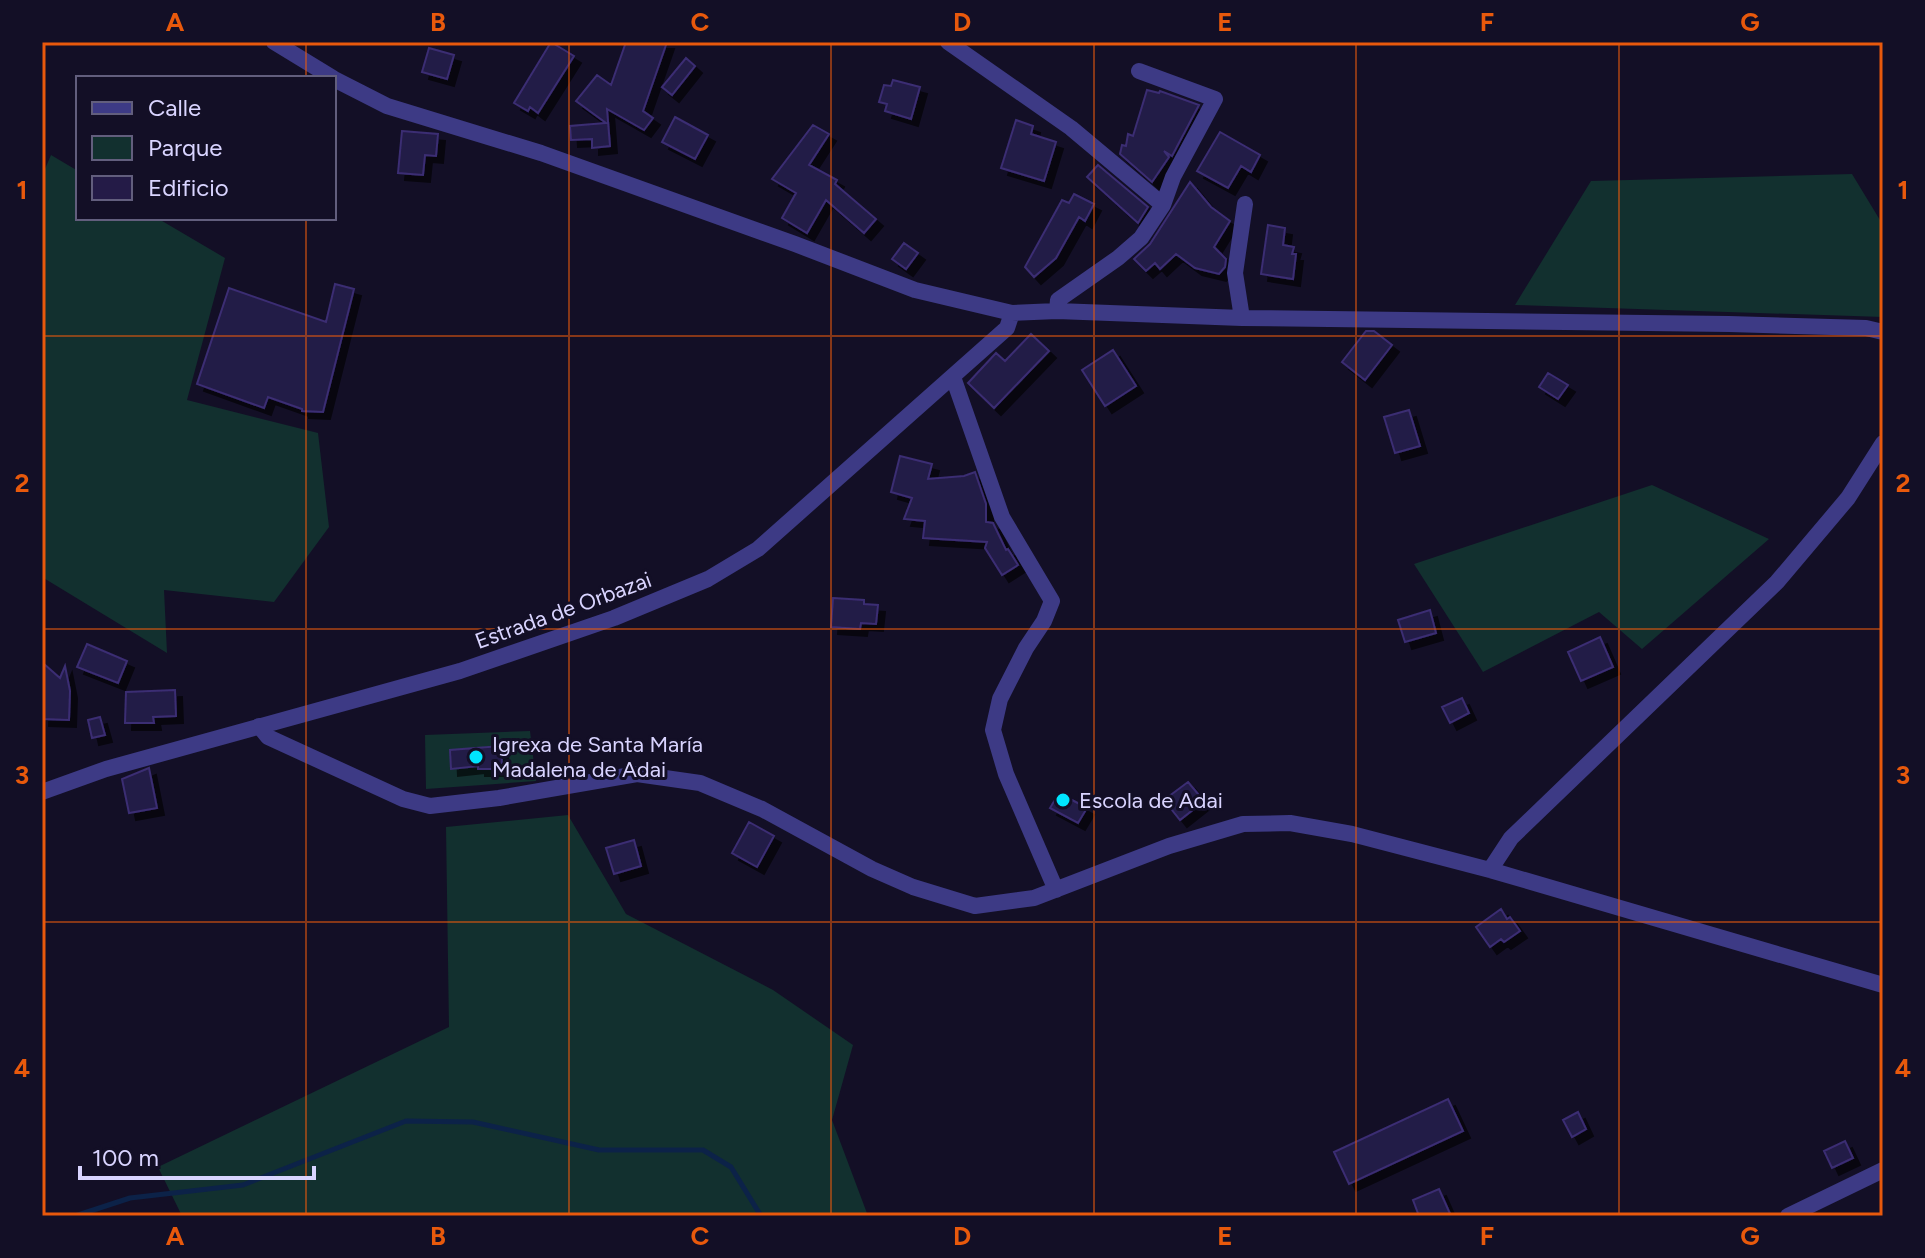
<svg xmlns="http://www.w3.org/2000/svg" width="1925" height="1258" font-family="Figtree,sans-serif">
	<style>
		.green { fill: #12302f }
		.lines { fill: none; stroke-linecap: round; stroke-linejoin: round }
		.stream { stroke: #0c2248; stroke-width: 5 }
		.building { fill: #241b47; stroke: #3b2d73; stroke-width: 2; filter: url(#shadow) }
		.minor { stroke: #3d3a85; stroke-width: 16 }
		.grid { fill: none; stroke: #e8590c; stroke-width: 2; stroke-opacity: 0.55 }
		.poi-dot { fill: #00e5ff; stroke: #130f26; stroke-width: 3 }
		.labels { text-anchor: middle; stroke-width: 6; stroke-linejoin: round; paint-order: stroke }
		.street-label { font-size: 22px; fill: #d9d4ff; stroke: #130f26 }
		.poi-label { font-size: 22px; fill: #d9d4ff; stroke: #130f26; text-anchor: start }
		.neatline { fill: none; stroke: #e8590c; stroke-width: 3 }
		.grid-label { font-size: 26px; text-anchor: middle; font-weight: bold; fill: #e8590c }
	</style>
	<defs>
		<filter id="shadow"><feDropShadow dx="7" dy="7" stdDeviation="0" flood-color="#0009"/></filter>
	</defs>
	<rect width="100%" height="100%" fill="#130f26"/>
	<path class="green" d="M51,155L78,171V218H157L225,258L187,400L318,433L329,527L274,602L164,590L167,653L42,577V176Z
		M1852,174L1883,225V317L1515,305L1591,181Z
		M1652,485L1769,539L1642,649L1599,612L1483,672L1414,564Z
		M530,731L536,781L426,789L425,735Z
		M568,815L626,914L773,990L853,1045L832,1120L868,1216H182L158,1167L449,1027L446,827Z"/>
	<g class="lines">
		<path class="stream" d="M75,1216L130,1198L243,1185L406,1121L473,1122L599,1150H703L731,1167L761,1216"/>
	</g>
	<path class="building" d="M551,42L574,56L538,113L530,107L528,111L514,103Z
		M626,42H667L643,111L653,118L644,130L607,109L610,146L592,148V139L571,140L570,126L606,123L576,101L597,75L611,85Z
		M429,48L454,55L447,79L422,72Z
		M686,58L695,66L672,95L662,87Z
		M893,80L920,87L911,119L885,111L887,104L879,102L884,85L891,86Z
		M1147,90L1159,93L1160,91L1199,105L1172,156L1164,151L1169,157L1152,182L1120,154L1122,145L1126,146L1128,134L1133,136Z
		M675,117L708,135L695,159L662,142Z
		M1016,120L1033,126L1031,134L1056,142L1044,181L1001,168Z
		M813,125L829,134L809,165L837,180L835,184L876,219L864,233L826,200L807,233L782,218L796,193L772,179Z
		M402,131L438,134L436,156L425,155L423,175L398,173Z
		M1220,132L1260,155L1251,172L1241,166L1228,188L1197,171Z
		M1098,165L1148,207L1138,223L1087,177Z
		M1190,182L1211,207L1230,221L1214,247L1226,259L1225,267L1219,274L1195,268L1176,254L1160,269L1155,263L1146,271L1134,259L1150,244Z
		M1074,194L1094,204L1085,221L1079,217L1056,258L1034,277L1025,267L1062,200L1069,203Z
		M1268,225L1285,228L1283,245L1294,247L1292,254H1296L1293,279L1261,274Z
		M904,243L918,253L906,269L892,259Z
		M335,284L354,289L323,412L302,411V409L268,397L264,408L197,384L229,288L326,322Z
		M1366,331H1374L1392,345L1365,380L1342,362Z
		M1031,334L1049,351L994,408L968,383L996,353L1005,361Z
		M1113,350L1136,386L1105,406L1082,370Z
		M1548,373L1568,385L1558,399L1539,387Z
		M1409,410L1420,446L1395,453L1384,417Z
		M900,456L932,464L928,479L964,476L975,472L986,504V522L993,523L1006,550L1008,549L1018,565L1002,575L985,548L987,542L923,538L925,521L904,519L912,498L891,492Z
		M833,598L864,600V604L878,605L876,624L861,623L860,629L831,627Z
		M1430,610L1436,633L1405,642L1398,620Z
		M1600,637L1613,667L1581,681L1568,652Z
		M87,644L127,661L118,683L77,667Z
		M44,664L60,678L65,666L70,691L69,720L42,719Z
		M175,690L176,716L153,717L154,723H125L126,692Z
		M1462,698L1469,713L1450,723L1442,707Z
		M100,717L105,735L92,738L88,720Z
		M501,746L502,765H496V769H478V766L451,769L450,750Z
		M149,768L157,808L129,813L122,779Z
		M1188,782L1204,801L1180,820L1164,800Z
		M1059,793L1087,808L1078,823L1050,808Z
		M749,822L774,836L757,867L732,853Z
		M634,840L641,866L614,874L606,848Z
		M1501,909L1507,919L1510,917L1520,931L1504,942L1501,939L1490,947L1476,927Z
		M1448,1099L1463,1131L1349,1184L1334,1152Z
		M1578,1112L1586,1129L1572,1137L1563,1120Z
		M1845,1141L1853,1158L1832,1168L1824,1151Z
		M1439,1189L1451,1216H1419L1413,1200Z"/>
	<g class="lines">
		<path class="minor" d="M274,42L333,78
			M948,42L1071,128L1163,205L1141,238L1118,258L1058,300L1057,311
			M1139,71L1215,99L1173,177L1163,205
			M334,79L387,106L541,153L795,244L915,290L1012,313L1057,311L1242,318L1729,324L1866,328L1883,332
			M1242,318L1235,273L1245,204
			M953,377L1002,517L1052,601L1044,621L1026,648L1000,699L993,730L1006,774L1056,890
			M259,726L268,737L403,799L430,806L499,798L637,774L700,783L762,809L872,869L913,887L975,906L1034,898L1169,846L1243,824L1290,823L1352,834L1490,870L1883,985
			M42,792L106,769L460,671L614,618L708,579L758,549L1007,328L1012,313
			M1490,870L1511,838L1777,582L1848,498L1883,443
			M1788,1216L1883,1170"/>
	</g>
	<path class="grid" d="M306,42V78M569,42V1216M831,42V1216M1094,42V1216M1356,42V1216M1619,42V1216M306,218V1216M42,336H1883M42,629H1883M42,922H1883"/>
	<g class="poi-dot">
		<circle cx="476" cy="757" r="8"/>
		<circle cx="1063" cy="800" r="8"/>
	</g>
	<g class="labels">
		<g class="street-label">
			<text transform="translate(563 610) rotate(-20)" y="8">Estrada de Orbazai</text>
		</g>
		<g class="poi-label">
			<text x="492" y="752">Igrexa de Santa María<tspan x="492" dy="25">Madalena de Adai</tspan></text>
			<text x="1079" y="808">Escola de Adai</text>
		</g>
	</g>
	<rect width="1925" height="1258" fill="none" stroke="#130f26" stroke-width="88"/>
	<rect x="76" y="76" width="260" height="144" fill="#130f26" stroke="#625e7d" stroke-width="2"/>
	<rect x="92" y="102" width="40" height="12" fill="#3d3a85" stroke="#625e7d" stroke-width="2"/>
	<text x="148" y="116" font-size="24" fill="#d9d4ff">Calle</text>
	<rect x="92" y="136" width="40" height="24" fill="#12302f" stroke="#625e7d" stroke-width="2"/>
	<text x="148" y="156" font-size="24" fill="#d9d4ff">Parque</text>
	<rect x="92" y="176" width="40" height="24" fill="#241b47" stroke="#625e7d" stroke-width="2"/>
	<text x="148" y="196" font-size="24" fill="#d9d4ff">Edificio</text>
	<path d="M80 1166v12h234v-12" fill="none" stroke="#d9d4ff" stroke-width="4"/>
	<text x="92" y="1166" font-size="24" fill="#d9d4ff" stroke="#130f26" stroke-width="6" paint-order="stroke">100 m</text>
	<rect x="44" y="44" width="1837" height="1170" class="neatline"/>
	<g class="grid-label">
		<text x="175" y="31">A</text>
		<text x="438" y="31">B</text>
		<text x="700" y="31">C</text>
		<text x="962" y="31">D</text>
		<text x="1225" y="31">E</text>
		<text x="1487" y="31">F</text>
		<text x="1750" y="31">G</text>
		<text x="22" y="199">1</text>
		<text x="1903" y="199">1</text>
		<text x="22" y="492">2</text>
		<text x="1903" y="492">2</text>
		<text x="22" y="784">3</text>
		<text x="1903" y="784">3</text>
		<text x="22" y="1077">4</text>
		<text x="1903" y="1077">4</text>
		<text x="175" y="1245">A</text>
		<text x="438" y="1245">B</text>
		<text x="700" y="1245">C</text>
		<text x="962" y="1245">D</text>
		<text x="1225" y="1245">E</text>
		<text x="1487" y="1245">F</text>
		<text x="1750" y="1245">G</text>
	</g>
</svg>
